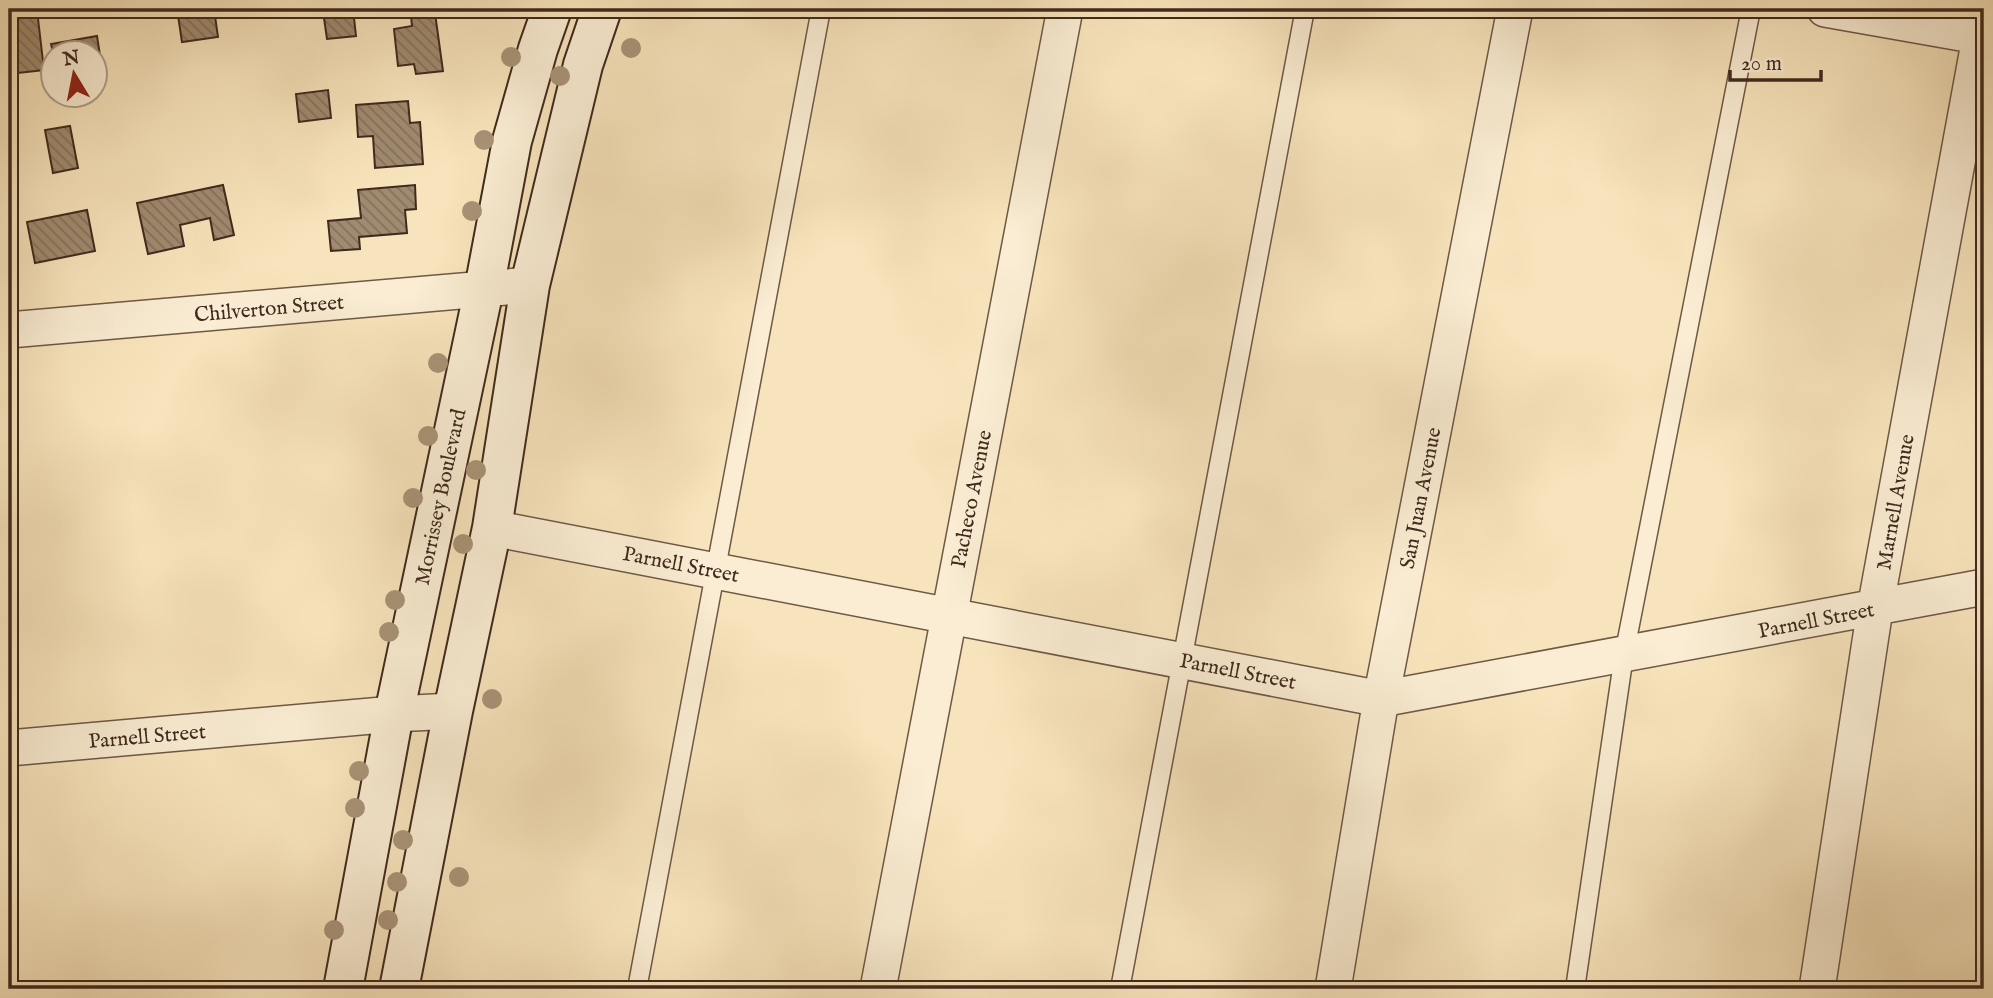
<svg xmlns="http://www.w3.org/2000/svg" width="1993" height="998" font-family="'IM FELL English',serif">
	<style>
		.building { fill: url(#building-back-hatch); stroke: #402a1e; stroke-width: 2 }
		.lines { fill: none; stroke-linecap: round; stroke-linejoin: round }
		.lane-casing { stroke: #6e5846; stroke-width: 21 }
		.street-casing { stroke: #6e5846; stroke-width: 38 }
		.secondary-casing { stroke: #402a1e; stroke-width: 42 }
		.lane { stroke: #faedd3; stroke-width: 18 }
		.street { stroke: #faedd3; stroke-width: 35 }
		.secondary { stroke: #faedd3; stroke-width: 38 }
		.tree { fill: #a89377 }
		.labels { text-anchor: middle; stroke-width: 5; stroke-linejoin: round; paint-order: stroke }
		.street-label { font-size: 21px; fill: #402a1e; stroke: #faedd3 }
	</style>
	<defs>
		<pattern id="building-back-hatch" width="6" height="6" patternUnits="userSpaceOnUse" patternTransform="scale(1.75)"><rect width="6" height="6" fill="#a08b70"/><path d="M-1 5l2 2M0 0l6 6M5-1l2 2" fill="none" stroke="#84725b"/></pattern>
	</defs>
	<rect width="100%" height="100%" fill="#f8e4bc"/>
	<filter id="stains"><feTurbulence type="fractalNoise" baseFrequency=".00286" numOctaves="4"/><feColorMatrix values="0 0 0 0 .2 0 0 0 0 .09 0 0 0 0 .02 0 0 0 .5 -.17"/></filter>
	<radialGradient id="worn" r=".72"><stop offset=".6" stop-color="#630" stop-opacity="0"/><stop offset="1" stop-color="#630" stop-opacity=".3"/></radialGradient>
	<path class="building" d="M177,9H214L218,37L182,42Z
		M337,9H353L356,36L327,39L323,11Z
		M37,10L44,70L9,74V14Z
		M435,13L443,71L416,74L414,64L398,66L394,29L412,26L411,16Z
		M97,36L104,81L94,83V52H53L51,44Z
		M328,90L331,118L299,122L296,94Z
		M408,101L410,123L420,122L423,164L375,168L373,136L358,137L356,105Z
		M70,126L78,168L53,173L45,130Z
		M9,154L14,179L9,180Z
		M223,185L234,235L214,240L210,218L180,225L184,246L148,254L137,203Z
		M415,185L416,209L405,210L407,233L359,237L360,249L331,251L328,221L361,218L358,190Z
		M87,210L95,251L35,263L27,222Z
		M9,236L13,261L9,262Z"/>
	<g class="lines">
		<defs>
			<path id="lane" d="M637,989L821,9
				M1120,989L1305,9
				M1575,989L1624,655L1751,9"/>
			<path id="street" d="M1825,9L1984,37
				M9,330L530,285
				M492,528L1381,699L1984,587
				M9,748L394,714L453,711
				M878,989L1065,9
				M1333,989L1381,699L1515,9
				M1817,989L1875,609L1984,16"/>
			<path id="secondary" d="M343,989L394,714L484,289L512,141L538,49L552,9
				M399,989L453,711L492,528L530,285L583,65L602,9"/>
		</defs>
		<use href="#lane" class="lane-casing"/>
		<use href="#street" class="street-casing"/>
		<use href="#secondary" class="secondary-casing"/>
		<use href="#lane" class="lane"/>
		<use href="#street" class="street"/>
		<use href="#secondary" class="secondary"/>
	</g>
	<g class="tree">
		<circle cx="631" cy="48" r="10"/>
		<circle cx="511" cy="57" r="10"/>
		<circle cx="560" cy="76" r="10"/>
		<circle cx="484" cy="140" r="10"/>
		<circle cx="472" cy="211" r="10"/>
		<circle cx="438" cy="363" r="10"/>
		<circle cx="428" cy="436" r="10"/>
		<circle cx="476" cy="470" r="10"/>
		<circle cx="413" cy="498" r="10"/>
		<circle cx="463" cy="544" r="10"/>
		<circle cx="395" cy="600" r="10"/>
		<circle cx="389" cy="632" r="10"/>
		<circle cx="492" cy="699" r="10"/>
		<circle cx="359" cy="771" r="10"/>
		<circle cx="355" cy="808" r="10"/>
		<circle cx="403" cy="840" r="10"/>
		<circle cx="459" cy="877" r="10"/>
		<circle cx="397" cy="882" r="10"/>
		<circle cx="388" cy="920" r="10"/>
		<circle cx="334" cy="930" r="10"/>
	</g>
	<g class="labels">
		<g class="street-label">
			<text transform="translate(269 308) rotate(-5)" y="7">Chilverton Street</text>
			<text transform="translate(440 497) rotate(-78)" y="7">Morrissey Boulevard</text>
			<text transform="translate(1420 498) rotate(-79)" y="7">San Juan Avenue</text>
			<text transform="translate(971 499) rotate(-79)" y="7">Pacheco Avenue</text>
			<text transform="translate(1895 502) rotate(-80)" y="7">Marnell Avenue</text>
			<text transform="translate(681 564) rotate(11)" y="7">Parnell Street</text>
			<text transform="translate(1816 620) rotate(-11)" y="7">Parnell Street</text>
			<text transform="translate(1238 671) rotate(11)" y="7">Parnell Street</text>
			<text transform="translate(147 736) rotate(-5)" y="7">Parnell Street</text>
		</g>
	</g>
	<rect width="1993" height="998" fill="none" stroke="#f8e4bc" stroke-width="35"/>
	<rect x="10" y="10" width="1972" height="977" fill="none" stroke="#402a1e" stroke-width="3.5"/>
	<rect x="18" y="18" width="1958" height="963" fill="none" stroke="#402a1e" stroke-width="2"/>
	<g transform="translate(74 74) rotate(350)"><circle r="33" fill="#faedd3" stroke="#b09f8b" stroke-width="2"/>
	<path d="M0-5L12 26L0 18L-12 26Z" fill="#8f2418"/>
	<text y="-10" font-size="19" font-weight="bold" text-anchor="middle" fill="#402a1e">N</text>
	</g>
	<path d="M1730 70v10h91v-10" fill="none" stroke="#402a1e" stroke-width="3.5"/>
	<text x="1741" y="70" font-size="21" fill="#402a1e" stroke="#faedd3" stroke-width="5" paint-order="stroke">20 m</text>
	<rect width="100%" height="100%" filter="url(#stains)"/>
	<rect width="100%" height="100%" fill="url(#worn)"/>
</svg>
